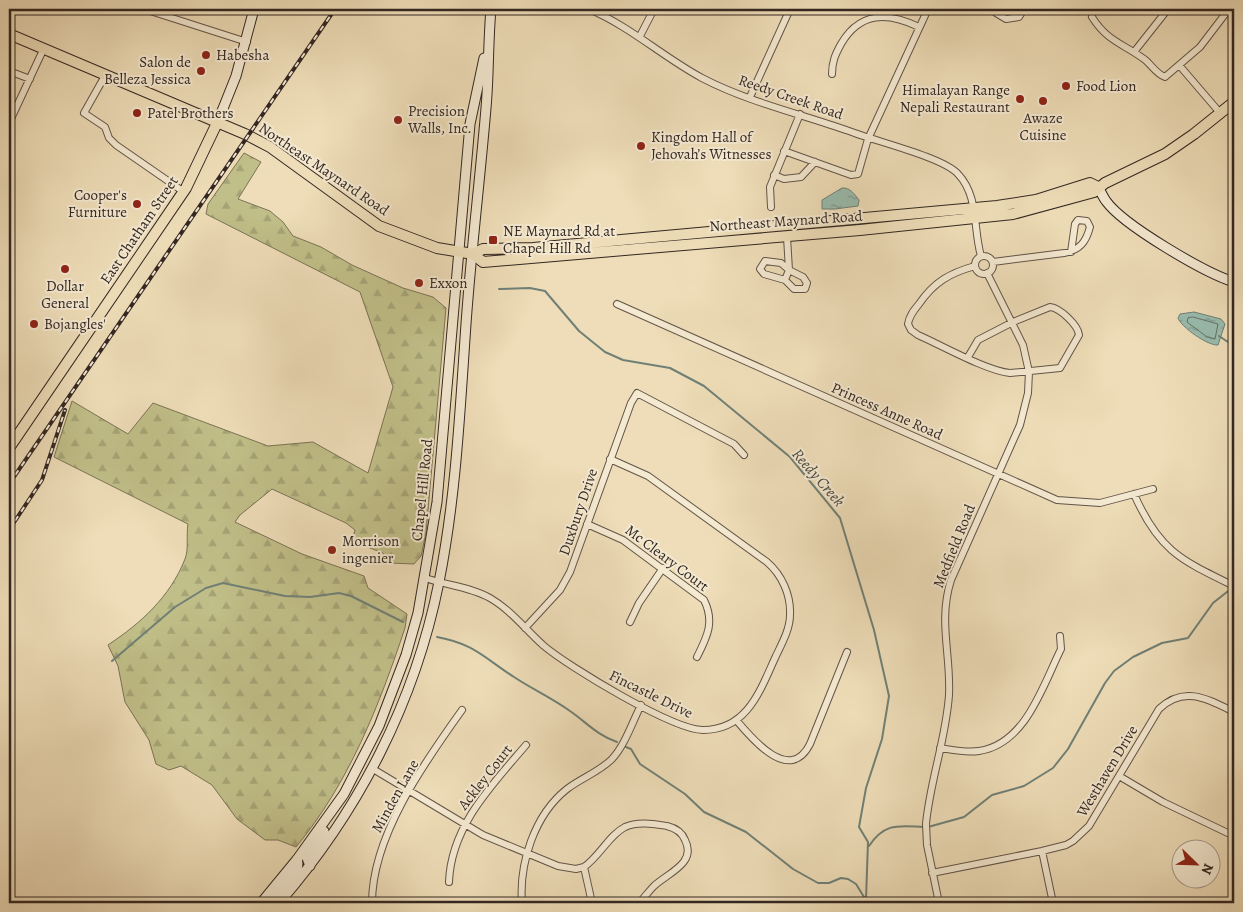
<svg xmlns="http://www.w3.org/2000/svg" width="1243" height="912" font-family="Alegreya,serif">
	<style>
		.forest { fill: url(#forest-firs); stroke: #7a7356 }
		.water { fill: url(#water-ripples); stroke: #708076 }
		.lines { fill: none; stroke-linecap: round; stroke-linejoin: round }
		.shore { stroke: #667268; stroke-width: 1 }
		.stream { stroke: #708076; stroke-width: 2 }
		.street-casing { stroke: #625448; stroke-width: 8 }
		.secondary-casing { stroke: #332722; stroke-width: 11 }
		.primary-casing { stroke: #332722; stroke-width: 12 }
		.street { stroke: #f4e9d1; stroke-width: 6 }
		.secondary { stroke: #f4e9d1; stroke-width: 9 }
		.primary { stroke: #eeddb8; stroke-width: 10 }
		.rail-casing { stroke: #332722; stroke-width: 4 }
		.rail { stroke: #f4e9d1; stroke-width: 2; stroke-dasharray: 5.5; stroke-linecap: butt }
		.poi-dot { fill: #8f2418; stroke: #f4e9d1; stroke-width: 2 }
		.labels { text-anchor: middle; stroke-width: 4; stroke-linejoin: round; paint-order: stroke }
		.poi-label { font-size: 15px; fill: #332722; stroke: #f4e9d1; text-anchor: start }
		.street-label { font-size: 15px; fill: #332722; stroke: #f4e9d1 }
		.water-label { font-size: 16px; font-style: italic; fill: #4c4c45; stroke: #f4e9d1 }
	</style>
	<defs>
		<pattern id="forest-firs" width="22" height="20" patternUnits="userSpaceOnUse" patternTransform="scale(1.25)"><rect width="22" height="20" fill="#c1bf89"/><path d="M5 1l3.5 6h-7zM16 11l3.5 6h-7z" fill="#a6a476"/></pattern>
		<pattern id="water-ripples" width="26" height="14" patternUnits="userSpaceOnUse" patternTransform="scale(1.25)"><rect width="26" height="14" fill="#99bcae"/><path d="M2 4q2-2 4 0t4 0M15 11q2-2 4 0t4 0" fill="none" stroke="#7d998d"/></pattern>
	</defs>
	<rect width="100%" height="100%" fill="#eeddb8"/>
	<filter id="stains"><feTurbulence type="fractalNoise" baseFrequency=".004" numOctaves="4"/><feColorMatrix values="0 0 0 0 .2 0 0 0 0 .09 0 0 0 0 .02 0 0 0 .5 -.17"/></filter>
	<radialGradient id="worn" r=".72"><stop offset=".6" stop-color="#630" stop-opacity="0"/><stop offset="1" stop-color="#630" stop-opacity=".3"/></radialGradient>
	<path class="forest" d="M244,153L261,162L238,199L270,211L283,222L293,236L321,247L352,265L403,288L433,297L446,308L426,533L421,556L414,564L390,563L383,553L352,541L355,530L346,523L272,489L240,515L235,522L302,554L364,576L368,588L407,614L405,628C379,706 349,783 296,847L278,840H265L237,819L212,785L181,766L169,770L156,764L149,740L125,702L118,666L108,645C141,623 170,597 185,559C189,549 186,535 188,524L54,457L72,401L128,434L153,403L268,446L313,442L368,473L393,387L360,292L206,214L208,204Z"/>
	<path class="water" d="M842,188C850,187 855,195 859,200L858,206L835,209H822V200Z
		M1194,312L1221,319L1225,324L1218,345C1208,346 1181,327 1178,318L1180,314Z"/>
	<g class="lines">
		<path class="shore" d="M1193,317L1218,324L1215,339L1207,337L1187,322L1188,318Z"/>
		<path class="stream" d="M499,289L530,288L545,291L579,331L605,352L623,360L670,368L704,386L790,457L840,518L874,630L889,696L882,739L866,788L859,827L868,842L866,899L867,903
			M1219,336L1234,346
			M437,637C475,644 484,658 514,677C532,689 552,698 570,711C586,722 598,736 617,742
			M112,661L175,607L206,588L223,583L285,596L310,597L339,593L351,596L403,622
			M626,747L631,749L640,764L685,794L704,812L746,832L793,869L818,883H829L841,878L848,879L856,884L864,897
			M928,827L964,817L992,795L1024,786L1053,768L1068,749L1105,683L1114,671L1133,657L1162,643L1188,638L1213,603L1232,588
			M869,846C885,822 899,826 924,827"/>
		<defs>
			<path id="street" d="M144,9L247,42
				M589,9C631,27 663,57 702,78C748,102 801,114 849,131C874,141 943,157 958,174C979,196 973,229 981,256
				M995,9L996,13L1006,19L1019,17L1024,9
				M1092,17C1107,41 1122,43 1144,59C1151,64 1156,74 1165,77L1200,47L1229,9
				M640,36L654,9
				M1134,52L1168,9
				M1179,65L1221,114
				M9,71L30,79
				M106,74L84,113L105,127L109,138L116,145L184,192
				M832,74C832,62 835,55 841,44C860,11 888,12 919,27
				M750,97L790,9
				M9,123L44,48
				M784,151L851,175L858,174L868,139L928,9
				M774,175L784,179L801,177L815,162
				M771,207L770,187L800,114
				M975 265a9 9 0 1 1 18 0a9 9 0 1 1-18 0Z
				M993,262L1064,253C1080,250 1086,242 1090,227L1087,221L1078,220L1075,224L1071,252
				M785,280L789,270L781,263L765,261L760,269L764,274L785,280L794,289H805L807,283L803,277L789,270L787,237
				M617,304L1057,500L1100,503L1153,489
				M968,357L978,340L1013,322L1050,307C1060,308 1078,325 1079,335L1060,368L1010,373C987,371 941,345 918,335L911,330L908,324C909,316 914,310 919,304C934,282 950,273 975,266
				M1134,494C1159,551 1181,560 1234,586
				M587,524L623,540L704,600C715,622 707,637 697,657
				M425,578C446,585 471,587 490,598C511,610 526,630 544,646C569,667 673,730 703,730C747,730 760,691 775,658C781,645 790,630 790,615C791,595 782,575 767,562L648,476L610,459
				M630,622L639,603L663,568
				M525,628L560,590L570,572L631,403L637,393L734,444L744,455
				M737,721C753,740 790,784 810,744L847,652
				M940,748C953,750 965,753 979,751C1026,744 1043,685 1061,649L1060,636
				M373,769L483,835L558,866L576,869L584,867
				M1119,776L1163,802L1234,836
				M1042,851L1053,903
				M932,873L1042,851L1066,845L1073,841L1089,826L1159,709C1184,685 1208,699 1234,712
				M449,882C451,826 492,785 526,745
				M372,903C372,836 424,763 462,710
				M522,903C519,864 534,815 567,789C581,778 599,772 612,759C625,745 632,723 641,705
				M592,903L584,867C600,856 609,835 625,827C638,821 654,824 667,826C675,828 682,832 685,840C697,863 668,873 654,886C649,891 644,898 639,903
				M939,903L927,845L926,824C930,781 946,739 949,695C951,654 938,621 951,580L1020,425L1028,393L1029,372L1023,345L987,273"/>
			<path id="secondary" d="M218,121L236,76L254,9
				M1098,187C1101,192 1103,197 1106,201C1123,225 1205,273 1234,282
				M310,866L307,858L324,831
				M261,903L298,858L344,794L379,726L406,655L418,613L437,502L470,124L484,58
				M269,903C278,893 303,873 297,859
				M279,903C359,811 415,702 439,582C456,497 460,410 466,324C471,252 480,180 486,108C489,75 488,42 491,9"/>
			<path id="primary" d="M9,34L245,134L270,147L379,226L437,248L473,254L483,262L860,230L1013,214L1094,192L1105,183L1165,154L1194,134L1234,102
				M473,254L483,249L533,248L997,206L1036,200L1090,183L1098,187
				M9,448L186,188L218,121"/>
		</defs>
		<use href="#street" class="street-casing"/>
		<use href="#secondary" class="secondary-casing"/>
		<use href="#primary" class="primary-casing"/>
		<use href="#street" class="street"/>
		<use href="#secondary" class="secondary"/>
		<use href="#primary" class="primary"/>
		<defs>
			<path id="rail" d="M9,484L335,9
				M9,530L42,480L65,410"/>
		</defs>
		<use href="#rail" class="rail-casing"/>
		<use href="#rail" class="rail"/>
	</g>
	<g class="poi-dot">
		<circle cx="206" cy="55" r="5"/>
		<circle cx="201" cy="71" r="5"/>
		<circle cx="1066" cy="86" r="5"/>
		<circle cx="1020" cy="99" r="5"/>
		<circle cx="1043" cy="101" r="5"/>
		<circle cx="137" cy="113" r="5"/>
		<circle cx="398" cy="120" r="5"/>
		<circle cx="641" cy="146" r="5"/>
		<circle cx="137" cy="204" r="5"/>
		<rect x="488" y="235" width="10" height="10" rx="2.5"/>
		<circle cx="65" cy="269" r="5"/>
		<circle cx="419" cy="283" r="5"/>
		<circle cx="34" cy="324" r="5"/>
		<circle cx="332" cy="550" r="5"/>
	</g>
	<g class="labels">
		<g class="poi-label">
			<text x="216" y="60">Habesha</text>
			<text x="191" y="67" text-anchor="end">Salon de<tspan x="191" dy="17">Belleza Jessica</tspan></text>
			<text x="1076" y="91">Food Lion</text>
			<text x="1010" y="95" text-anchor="end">Himalayan Range<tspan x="1010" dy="17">Nepali Restaurant</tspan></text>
			<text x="408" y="116">Precision<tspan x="408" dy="17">Walls, Inc.</tspan></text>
			<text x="147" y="118">Patel Brothers</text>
			<text x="1043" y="123" text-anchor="middle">Awaze<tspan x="1043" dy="17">Cuisine</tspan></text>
			<text x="651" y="142">Kingdom Hall of<tspan x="651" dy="17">Jehovah’s Witnesses</tspan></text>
			<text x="127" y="200" text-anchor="end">Cooper's<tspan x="127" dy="17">Furniture</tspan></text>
			<text x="503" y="236">NE Maynard Rd at<tspan x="503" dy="17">Chapel Hill Rd</tspan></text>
			<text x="429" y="288">Exxon</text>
			<text x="65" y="291" text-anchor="middle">Dollar<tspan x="65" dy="17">General</tspan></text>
			<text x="44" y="329">Bojangles'</text>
			<text x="342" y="546">Morrison<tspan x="342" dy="17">ingenier</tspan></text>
		</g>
		<g class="street-label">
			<text transform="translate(791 97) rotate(19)" y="5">Reedy Creek Road</text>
			<text transform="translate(324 169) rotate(34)" y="5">Northeast Maynard Road</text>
			<text transform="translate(786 221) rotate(-4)" y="5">Northeast Maynard Road</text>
			<text transform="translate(139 230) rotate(-56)" y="5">East Chatham Street</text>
			<text transform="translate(887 411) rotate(24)" y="5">Princess Anne Road</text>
			<text transform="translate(422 490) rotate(-84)" y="5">Chapel Hill Road</text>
			<text transform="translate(578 512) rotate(-71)" y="5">Duxbury Drive</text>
			<text transform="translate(954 546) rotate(-68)" y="5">Medfield Road</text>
			<text transform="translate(667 558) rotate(37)" y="5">Mc Cleary Court</text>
			<text transform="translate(651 694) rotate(26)" y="5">Fincastle Drive</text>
			<text transform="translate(1107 771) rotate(-59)" y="5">Westhaven Drive</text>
			<text transform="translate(485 777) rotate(-52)" y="5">Ackley Court</text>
			<text transform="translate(395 796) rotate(-61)" y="5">Minden Lane</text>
		</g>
		<g class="water-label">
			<text transform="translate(819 477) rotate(49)" y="6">Reedy Creek</text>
		</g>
	</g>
	<rect width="1243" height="912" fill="none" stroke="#eeddb8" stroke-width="30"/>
	<rect x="10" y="10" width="1223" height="892" fill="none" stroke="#332722" stroke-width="2.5"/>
	<rect x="15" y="15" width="1213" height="882" fill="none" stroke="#332722"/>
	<g transform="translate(1196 864) rotate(113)"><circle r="24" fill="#f4e9d1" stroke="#a79b8b"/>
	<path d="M0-4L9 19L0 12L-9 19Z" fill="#8f2418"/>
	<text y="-8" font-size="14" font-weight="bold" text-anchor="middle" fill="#332722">N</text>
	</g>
	<rect width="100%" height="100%" filter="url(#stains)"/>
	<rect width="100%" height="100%" fill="url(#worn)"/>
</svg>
